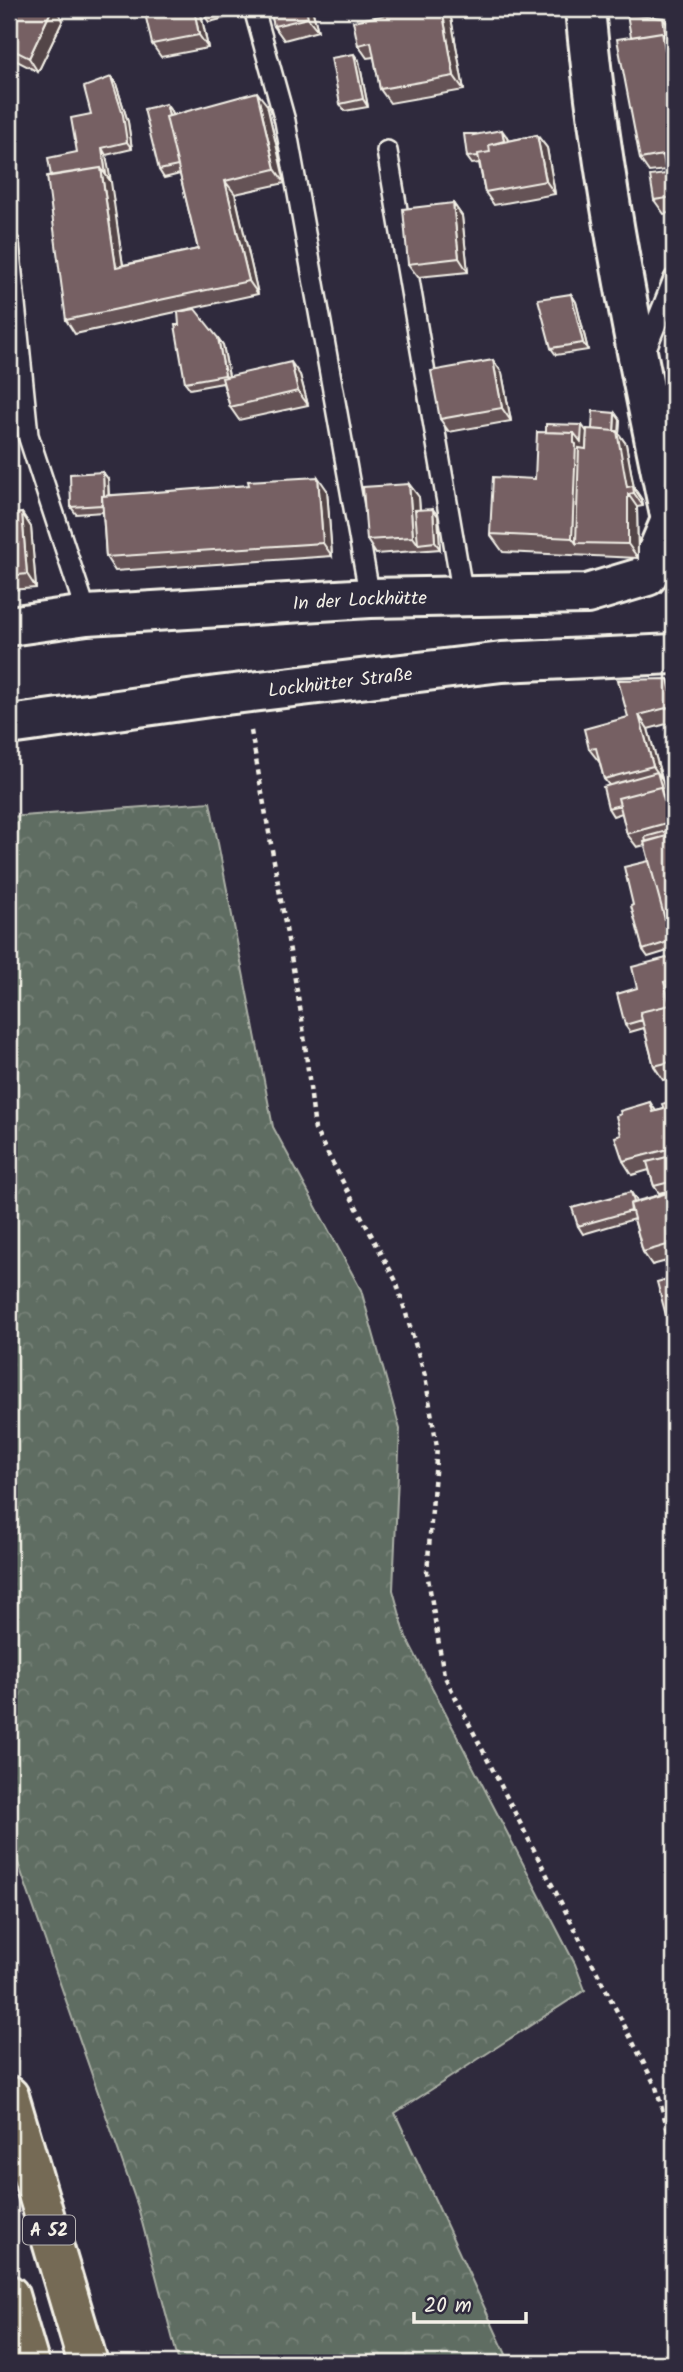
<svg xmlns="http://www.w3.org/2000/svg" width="683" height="2372" font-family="Kalam,sans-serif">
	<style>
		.forest { fill: url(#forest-crowns); stroke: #aaafa5; stroke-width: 2 }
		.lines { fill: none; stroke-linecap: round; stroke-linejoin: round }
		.service-casing { stroke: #f4f1e8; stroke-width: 24 }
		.minor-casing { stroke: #f4f1e8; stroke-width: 44 }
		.tertiary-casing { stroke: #f4f1e8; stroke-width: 44 }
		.motorway-casing { stroke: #f4f1e8; stroke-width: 44 }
		.path { stroke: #f4f1e8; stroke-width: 4.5; stroke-dasharray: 5 5; stroke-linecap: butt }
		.service { stroke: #2f2a3d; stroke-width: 19 }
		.minor { stroke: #2f2a3d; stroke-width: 38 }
		.tertiary { stroke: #2f2a3d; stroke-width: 38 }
		.motorway { stroke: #746b55; stroke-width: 38 }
		.wall { fill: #655356; stroke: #f4f1e8; stroke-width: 2 }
		.shaded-wall { fill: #534446; stroke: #f4f1e8; stroke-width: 2 }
		.building { fill: #766164; stroke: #f4f1e8; stroke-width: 2 }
		.labels { text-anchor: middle; stroke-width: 6; stroke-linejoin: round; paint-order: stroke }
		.shield { fill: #2f2a3d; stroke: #b9b5b5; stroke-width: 2 }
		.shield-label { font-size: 18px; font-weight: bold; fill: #f4f1e8 }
		.street-label { font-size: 19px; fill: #f4f1e8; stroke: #2f2a3d }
	</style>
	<defs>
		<pattern id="forest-crowns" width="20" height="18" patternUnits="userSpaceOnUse" patternTransform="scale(1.75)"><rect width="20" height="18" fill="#5f6d62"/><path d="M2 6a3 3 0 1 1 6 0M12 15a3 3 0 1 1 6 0" fill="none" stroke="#778278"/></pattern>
	</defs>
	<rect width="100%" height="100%" fill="#2f2a3d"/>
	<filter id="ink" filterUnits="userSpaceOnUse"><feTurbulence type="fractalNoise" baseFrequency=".0143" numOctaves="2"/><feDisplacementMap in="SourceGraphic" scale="14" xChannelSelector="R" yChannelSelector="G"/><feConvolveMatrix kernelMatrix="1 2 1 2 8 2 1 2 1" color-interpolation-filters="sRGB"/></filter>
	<g filter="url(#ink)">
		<path class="forest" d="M210,802L273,1127L361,1290L400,1429L393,1590L406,1637L575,1964L585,1990L395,2113L510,2363H179L138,2207L9,1837V817Z"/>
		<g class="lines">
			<defs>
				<path id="service" d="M254,9L285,121L370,598
					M387,151L463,596
					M9,243L28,435L87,615
					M643,356L674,279"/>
				<g id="minor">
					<path d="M585,9C601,181 636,351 671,520L674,523"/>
					<path id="s1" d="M9,626L87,615L370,598L587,594L647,576L671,520"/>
				</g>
				<g id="tertiary">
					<path id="s2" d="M9,725L217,696L502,662L674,654"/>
				</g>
				<path id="motorway" d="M9,2096L88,2363
					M9,2295L29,2363"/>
			</defs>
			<use href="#service" class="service-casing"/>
			<use href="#minor" class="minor-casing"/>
			<use href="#tertiary" class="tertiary-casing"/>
			<use href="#motorway" class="motorway-casing"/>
			<path class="path" d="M251,731L302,1019L315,1130L396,1281L425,1376L437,1447L427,1572L444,1675L656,2087L674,2152
				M671,2363L674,2337"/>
			<use href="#service" class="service"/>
			<use href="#minor" class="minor"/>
			<use href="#tertiary" class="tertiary"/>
			<use href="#motorway" class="motorway"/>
		</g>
		<path class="wall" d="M9,9L63,20L38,72L9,57Z
			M200,9L208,48L161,57L152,44Z
			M202,9H240L241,14L209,22L204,15Z
			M270,9H312L318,31L284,40L274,26Z
			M418,9H444L451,18L464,90L390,103L380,89L374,57L367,58L358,45Z
			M663,18L668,25L672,49H674V212L664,214L654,200L666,174V170L649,172L640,159L631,37Z
			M359,61L368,107L345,111L340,104Z
			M111,77L116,84L128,122L132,149L106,155L123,265L198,249L180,174L164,178L159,170L171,111L172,115L267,105L285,183L235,194L258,294L75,334L66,320L77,152L91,114Z
			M537,135L547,148L555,194L494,205L485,192L479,163L472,164L467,157L507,137L508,141Z
			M453,203L462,216L468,272L418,277L408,264Z
			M571,294L576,302L588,350L556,355L551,348Z
			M218,338L223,345L229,376L300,375L308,405L239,420L230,407L223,383L190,389L185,382Z
			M502,373L511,421L449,432L440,419Z
			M615,413L620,420L619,434L626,444L634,488L642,500L643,506L637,507L638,558L503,552L490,534L535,479L587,432L586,446L592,429Z
			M103,472L108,479L109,495L327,490L332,556L115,571L106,557L103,512L76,514L71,507Z
			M409,484L419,497L420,510L438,516L440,549L376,554L367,540Z
			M22,513L31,527L36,588L9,590V515Z
			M668,679L674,688V722L648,729L667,797L670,801L674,818V949L648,957L643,950L633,905L649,861L645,845L637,847L627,834L622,813L613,816L608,808L609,785L604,779L600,763L589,749L628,717Z
			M674,956V988L669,989L673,1004H674V1077L663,1080L654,1066L644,1028L630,1032L625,1025L637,988Z
			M674,1100V1189L659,1193L654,1186L649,1170L632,1175L623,1161L621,1114L650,1102L656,1111L664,1109Z
			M674,1191V1259L652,1265L643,1252L634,1219L583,1234L578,1226L631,1192L637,1201Z"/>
		<path class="shaded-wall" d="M52,9H55L63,20L38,72L29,58Z
			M194,9H200L208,48L199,35Z
			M306,9H312L318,31L308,18Z
			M442,9H444L451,18L464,90L454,76Z
			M663,18L668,25L671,45L666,38Z
			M662,32L671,45L674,63L665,50Z
			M354,54L359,61L368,107L363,99Z
			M111,77L116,84L128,122L132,149L127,142Z
			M257,92L267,105L285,183L275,169Z
			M166,104L171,111L186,173L181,166Z
			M502,130L507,137L511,156L506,149Z
			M537,135L547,148L555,194L546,181Z
			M102,148L106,155L111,182L106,175Z
			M101,168L111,182L125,280L116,267Z
			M225,181L235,194L258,294L249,281Z
			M453,203L462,216L468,272L459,258Z
			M571,294L576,302L588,350L583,343Z
			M218,338L223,345L230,382L225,375Z
			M493,360L502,373L511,421L502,408Z
			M291,362L300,375L308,405L298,391Z
			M615,413L620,420L619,434L626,444L634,488L642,500L643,506L634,493L627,487L614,435Z
			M582,425L587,432L586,449L576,543L572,538L574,443V433Z
			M103,472L108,479L109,512L104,505Z
			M318,477L327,490L332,556L323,543Z
			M409,484L419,497L422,543L418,544L413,537Z
			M628,494L637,507L638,558L628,544Z
			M433,509L438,516L440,549L435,542Z
			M22,513L31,527L36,588L27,574Z
			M668,679L674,688V703Z
			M639,715L648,729L662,779L653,766Z
			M657,772L662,779L667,797L670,801L674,818V829L670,822Z
			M664,982L669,989L674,1008L672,1011Z"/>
		<path class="building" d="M9,9H52L29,58L9,48Z
			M144,9H194L199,35L152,44Z
			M202,9H227L204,15Z
			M270,9H306L308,18L274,26Z
			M418,9H442L454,76L380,89L371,42L358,45L353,21Z
			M627,14L663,18L666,38L662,32L631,37Z
			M662,32L665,50L674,49V197L654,200L650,176L666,174L663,155L640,159L617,39Z
			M354,54L363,99L340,104L331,58Z
			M111,77L123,115L127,142L102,148L106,175L101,168L51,176L48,158L77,152L71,118L91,114L84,87Z
			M257,92L275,169L225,181L249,281L66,320L47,176L101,168L116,267L198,249L166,117Z
			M166,104L169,116L166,117L178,166L159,170L144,109Z
			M502,130L504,141L489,145L490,152L478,154V156L467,157L464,134H475L474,135Z
			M537,135L546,181L485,192L478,154L490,152L489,145Z
			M453,203L459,258L408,264L403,209Z
			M571,294L583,343L551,348L538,299Z
			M195,309L218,338L225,375L185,382L175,325H179L178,312Z
			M493,360L502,408L440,419L431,371Z
			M291,362L298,391L230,407L222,378Z
			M593,411L615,413L614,431L592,429Z
			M546,424L582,425L581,442L574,433L546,432Z
			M587,429L617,431L627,487L633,486L634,493L628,494V544L576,543L579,448L586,449Z
			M537,432L574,433V443L576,444L572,538L490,534L493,477L535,479Z
			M103,472L104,496H102V505L71,507L70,474Z
			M318,477L323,543L106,557L102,496L249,485L248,481Z
			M409,484L413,537L367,540L363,487Z
			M433,509L435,542L418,544L415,510Z
			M22,513L27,574L9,576V515Z
			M668,679L674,706L639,715L653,766L604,779L596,748L589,749L584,729L628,717L618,680Z
			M657,772L662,789L660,787L618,798L620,805L608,808L603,787Z
			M660,787L670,822L627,834L618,798Z
			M674,829V834L646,842L645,837Z
			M674,834V941L671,942L644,842Z
			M649,861L671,941L643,950L631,906L633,905L624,867Z
			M674,956V979L664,982L670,1005L640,1012L642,1020L625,1025L617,994L637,988L632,967Z
			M674,1004V1061L654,1066L640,1012Z
			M674,1100V1154L670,1155L668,1149L623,1161L615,1137L621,1135L616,1116L621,1114L620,1111L650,1102L653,1112L664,1109L662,1104Z
			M671,1156L674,1161V1181L654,1186L647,1162Z
			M674,1191V1243L643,1252L630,1204Z
			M631,1192L634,1202L630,1204L631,1211L578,1226L572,1208Z
			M674,1277V1329L670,1330L657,1282Z"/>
	</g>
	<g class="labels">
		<rect class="shield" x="23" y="2215.5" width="52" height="29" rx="5"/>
		<g class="shield-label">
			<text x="49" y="2236">A 52</text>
		</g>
		<g class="street-label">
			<text dy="7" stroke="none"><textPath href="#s1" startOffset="352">In der Lockhütte</textPath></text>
			<text dy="7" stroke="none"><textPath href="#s2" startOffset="334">Lockhütter Straße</textPath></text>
		</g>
	</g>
	<rect width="683" height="2372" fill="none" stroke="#2f2a3d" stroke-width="35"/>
	<rect x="18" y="18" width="648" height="2337" fill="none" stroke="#f4f1e8" stroke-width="2.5" filter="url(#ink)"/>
	<path d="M414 2312v10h112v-10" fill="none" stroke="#f4f1e8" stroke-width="3.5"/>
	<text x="424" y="2312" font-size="21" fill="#f4f1e8" stroke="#2f2a3d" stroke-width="5" paint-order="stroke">20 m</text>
</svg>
